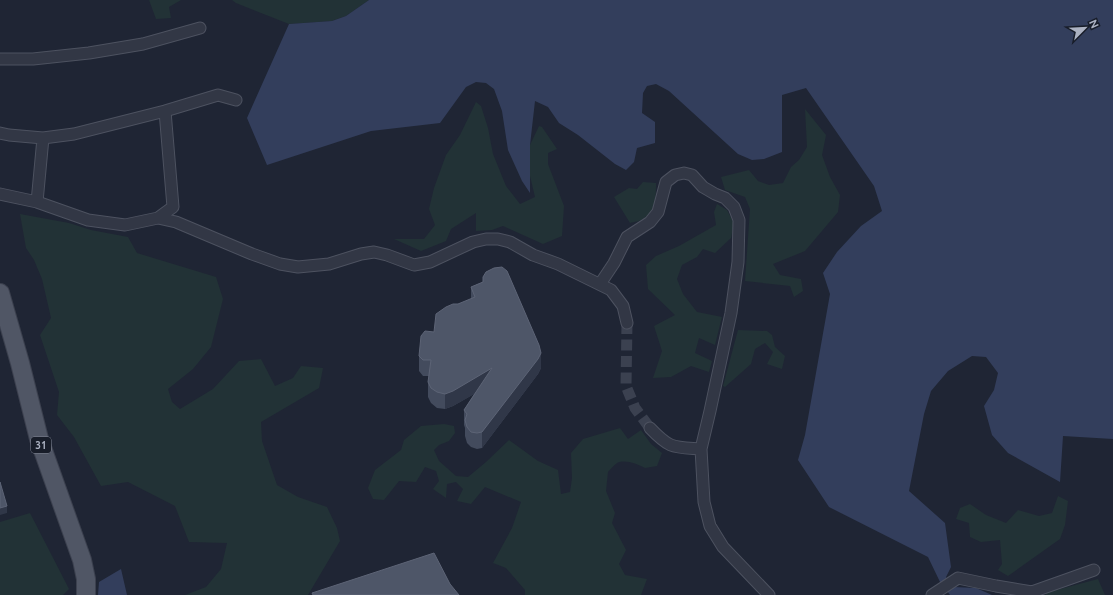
<svg xmlns="http://www.w3.org/2000/svg" width="1113" height="595" font-family="Ubuntu,sans-serif">
	<style>
		.green { fill: #223236 }
		.water { fill: #333e5c }
		.lines { fill: none; stroke-linecap: round; stroke-linejoin: round }
		.street-tunnel { stroke: #3b4150; stroke-width: 11; stroke-dasharray: 11 5.5; stroke-linecap: butt }
		.street-casing { stroke: #4d5260; stroke-width: 13 }
		.primary-casing { stroke: #3c414f; stroke-width: 20 }
		.street { stroke: #323745; stroke-width: 11 }
		.primary { stroke: #505665; stroke-width: 18 }
		.wall { fill: #434b5d }
		.shaded-wall { fill: #303748 }
		.building { fill: #4e5668; stroke: #5d6476 }
		.labels { text-anchor: middle; stroke-width: 4; stroke-linejoin: round; paint-order: stroke }
		.shield { fill: #181d29; stroke: #808594; stroke-width: 1 }
		.shield-label { font-size: 10px; font-weight: bold; fill: #acb2c2 }
	</style>
	<rect width="100%" height="100%" fill="#1f2534"/>
	<path class="green" d="M149,0H181L169,7L171,18L156,19Z
		M232,0H369L346,16L332,21L289,24L236,3Z
		M476,102L481,106L488,128L493,154L506,186L520,204L535,197L530,176V145L539,126L542,127L557,149L548,153V164L564,206L562,236L543,244L503,226L492,230L476,231V213L451,229L446,241L421,251L394,239H424L435,225L429,209L434,188L446,155L460,135Z
		M805,109L826,135L822,155L830,177L840,195L838,212L805,251L773,264L780,275L801,279L803,291L794,297L790,286L745,281L750,209L745,197L725,190L721,177L749,170L758,181L769,185L783,183L791,167L799,160L807,147Z
		M643,182L656,183C656,196 656,212 643,219C640,221 634,222 630,223L614,197L629,188L637,189Z
		M717,204L727,210L734,223L731,238L715,253L703,249L697,257L682,265L677,279L683,294L697,312L722,317L715,345L699,338L695,353L712,361L709,372L691,366L671,377L653,378L662,351L654,326L675,315L648,289L646,265L656,256L679,246L716,225L714,212Z
		M20,214L69,223L91,230L128,237L137,253L216,277L223,299L211,347L193,369L168,389L172,402L180,409L213,389L239,361L261,359L275,386L293,378L301,366L323,368L319,388L261,422L262,441L277,485L298,497L327,507L337,528L340,541L308,595H185L206,587L221,569L227,543L189,542L175,506L128,482L101,486L74,437L57,415L59,392L40,335L51,318L42,279L34,260L26,248Z
		M738,330L767,331L772,335L775,347L785,356L782,369L767,364L773,352L765,343L755,349L751,364L725,387L723,386Z
		M444,424L454,426L455,433L449,441L439,445L434,450L439,461L456,476L468,477L486,462L509,440L538,461L558,470L561,494L570,492L572,478L571,453L583,439L620,428L628,439L641,430L651,444L662,453L657,466L645,468C637,464 625,459 617,463C614,465 610,470 608,472L606,491L615,513L612,523L626,550L619,564L625,575L647,579L641,595H525V590L506,568L493,563L512,528L521,502L485,487L471,504L457,501L463,489L456,482L447,484L446,498L433,489L439,481L436,471L425,467L416,482L399,481L384,500L373,499L368,488L375,470L401,450L404,440L421,426Z
		M1058,496L1068,501L1065,525L1060,539L1008,576L998,570L1002,564L1000,540L981,542L970,537L969,523L956,519L960,508L970,504L986,515L1006,523L1018,510L1039,516L1052,513Z
		M30,513L69,589L63,595H0V522Z
		M1098,579L1105,595H1046L1045,593Z"/>
	<path class="water" d="M369,0H1113V439L1063,436L1060,482L1008,453L992,435L984,406L994,390L998,373L986,357L972,356L948,371L931,391L924,414L909,491L945,523L951,567L946,577L947,580L941,584L928,557L829,507L798,460L805,435L830,294L823,273L837,252L861,226L882,211L874,186L806,88L782,95V152L764,159L752,160L738,154L669,91L656,84L647,86L643,93L642,113L655,122V143L637,148L634,162L626,170L615,164L578,135L559,123L548,107L535,101L530,145V193L522,181L508,150L502,111L494,89L486,83L476,82L466,87L440,123L371,131L267,165L247,118L289,24L332,21L346,16Z
		M121,569L127,595H98L99,582Z
		M953,587L976,588L992,595H950L947,591Z"/>
	<g class="lines">
		<path class="street-tunnel" d="M627,323L626,386L635,408L650,428"/>
		<defs>
			<path id="street" d="M0,59H33L89,53L143,44L200,28
				M0,133L9,135L43,138L74,134L165,111L218,95L236,100
				M0,194L37,202L88,220L125,225L158,218L173,207L165,111
				M37,202L43,138
				M158,218L176,222L252,254L280,264L298,267L329,264L361,254L374,252L387,255L414,265L430,262L473,242L486,239H498L510,242L533,255L558,264L611,290L623,306L627,323
				M600,284L614,263L627,237L650,222L658,212L666,182L675,175L684,173L692,175L703,187L715,194L725,198L734,207L739,220L738,262L731,313L710,411L701,449L704,502L710,526L723,547L769,595
				M650,428C670,449 673,447 701,449
				M932,595L958,578L996,586L1032,592L1094,570"/>
			<path id="primary" d="M0,293L20,363L39,439L82,560L86,579V595"/>
		</defs>
		<use href="#street" class="street-casing"/>
		<use href="#primary" class="primary-casing"/>
		<use href="#street" class="street"/>
		<use href="#primary" class="primary"/>
	</g>
	<path class="wall" d="M483,277L541,368L538,374L482,448L477,449L471,447L467,443L465,436V428L464,425V410L474,394L453,406L445,409L437,408L431,403L428,397V382L429,376H423L419,371V356L434,332L458,304L471,299V287L483,282Z"/>
	<path class="shaded-wall" d="M541,353V368L538,374L482,448V432Z
		M492,368V384L453,406L445,409V394Z
		M7,506V513L0,515V508Z"/>
	<path class="building" d="M502,267L507,271L539,345L541,353L538,359L482,432L477,433L471,432L467,427L465,420L467,414L464,410L492,368L453,391L445,394L437,392L431,388L428,382L431,360H423L419,356L421,336L425,331L434,332L436,314L446,307L453,304H458L475,297L471,287L483,282V277L486,272L494,268Z
		M0,482L7,506L0,508Z
		M434,553L450,584L459,595H313L312,593Z"/>
	<g class="labels">
		<rect class="shield" x="31" y="437" width="20" height="16" rx="3"/>
		<g class="shield-label">
			<text x="41" y="449">31</text>
		</g>
	</g>
	<g transform="translate(1085 28) rotate(66)" stroke="#181d29" stroke-width="3" paint-order="stroke">
	<path d="M0-3L7 15L0 10L-7 15Z" fill="#acb2c2"/>
	<text y="-6" font-size="11" font-weight="bold" text-anchor="middle" fill="#acb2c2">N</text>
	</g>
</svg>
